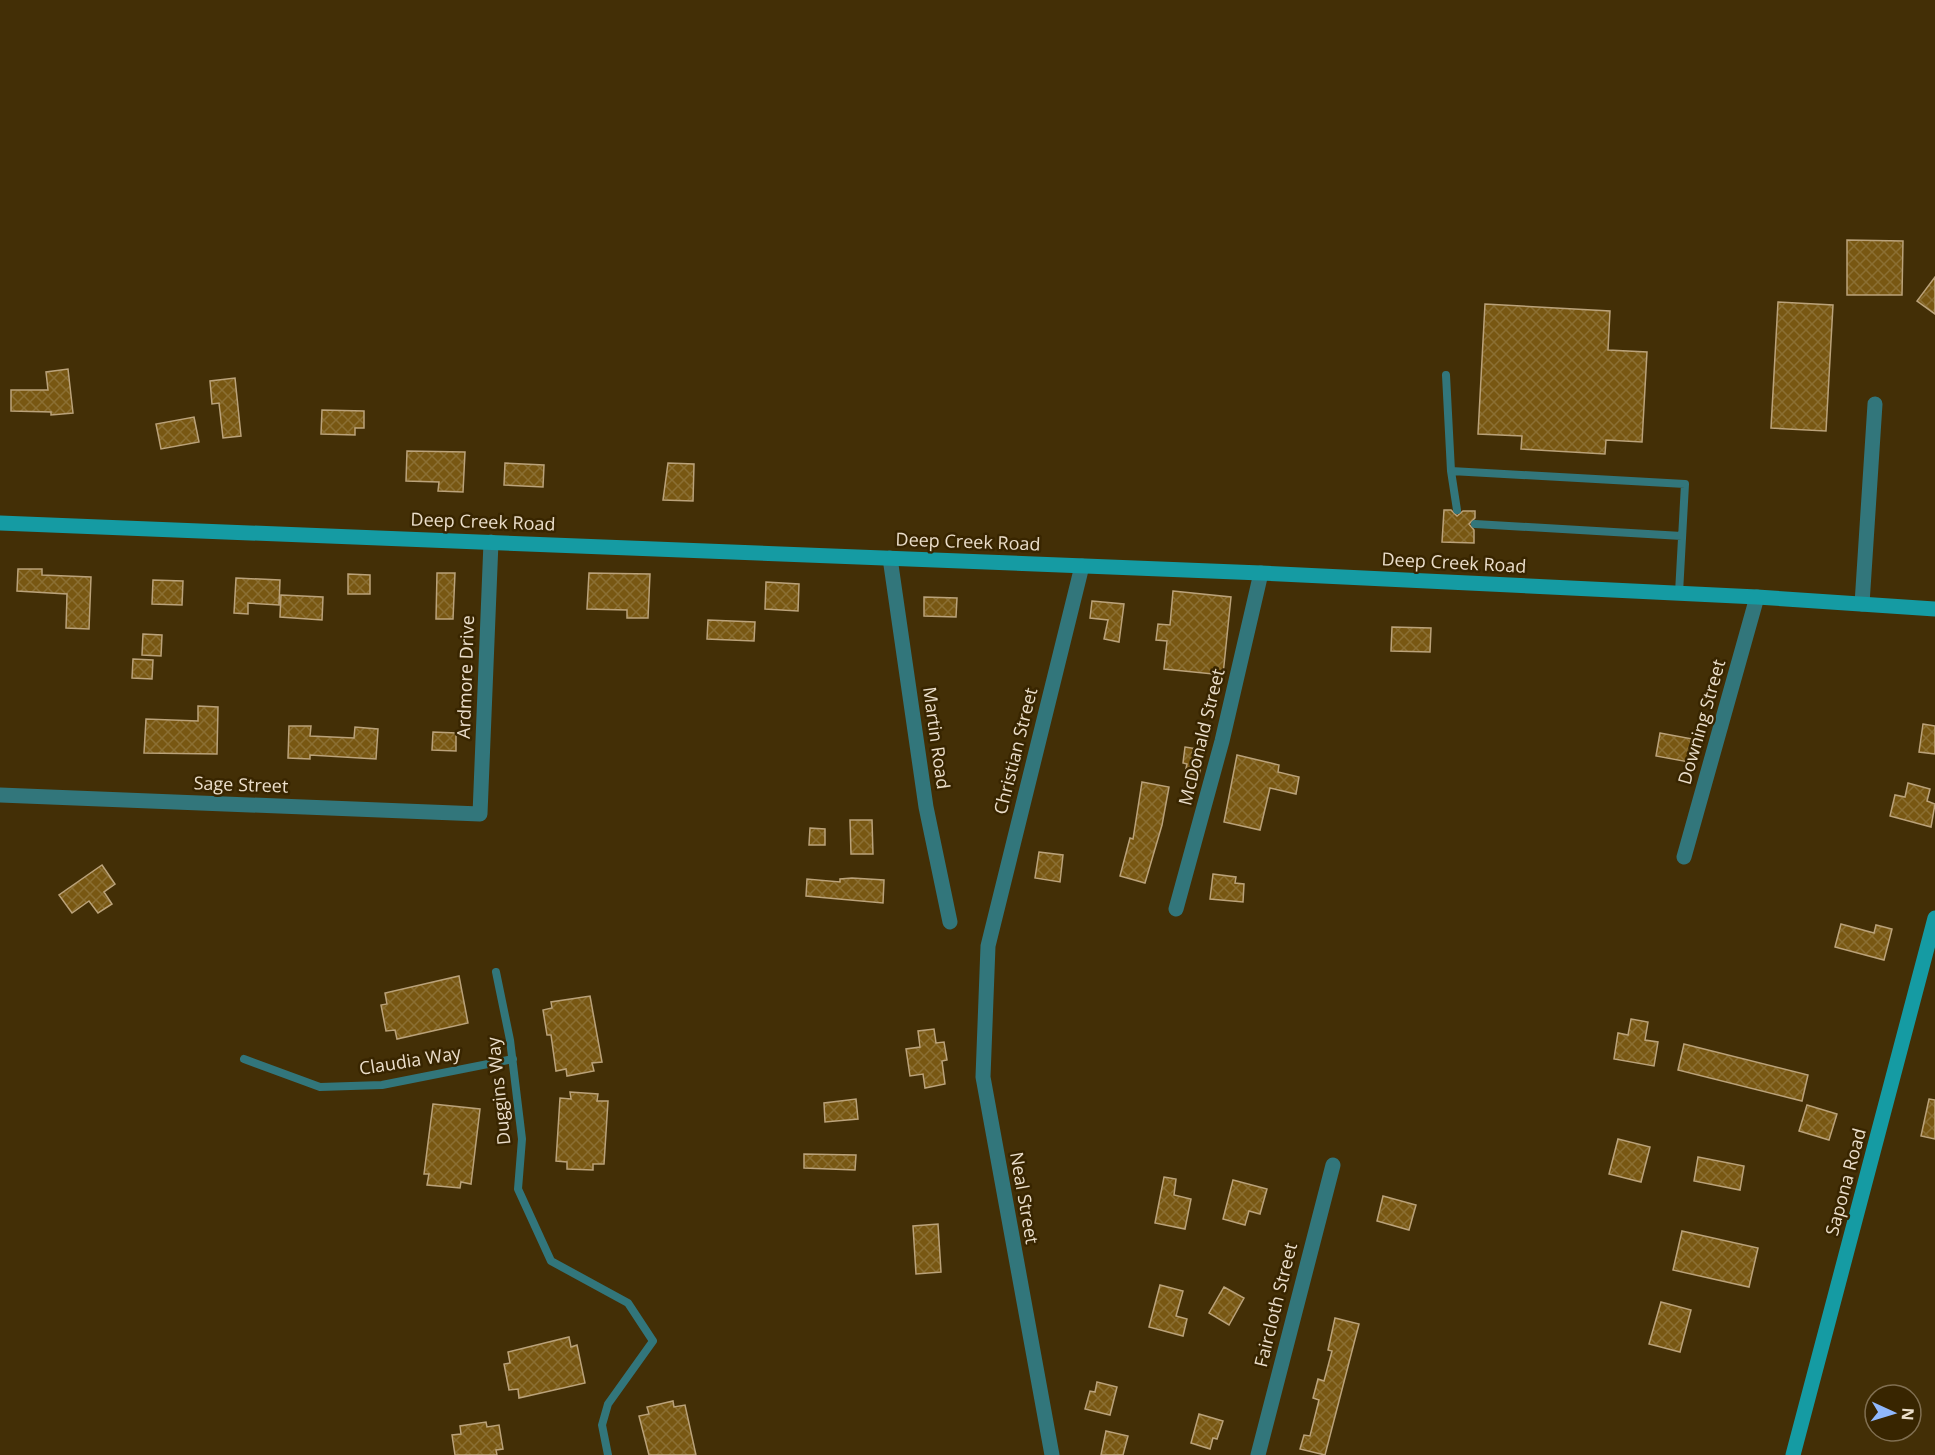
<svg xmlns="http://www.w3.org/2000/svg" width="1935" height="1455" font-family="'Open Sans',sans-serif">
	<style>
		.building { fill: url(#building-cross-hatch); stroke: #baa27a; stroke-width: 1.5 }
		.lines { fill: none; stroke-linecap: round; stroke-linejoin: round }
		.lane { stroke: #32767b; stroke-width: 8 }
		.street { stroke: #32767b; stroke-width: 15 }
		.secondary { stroke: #159ba3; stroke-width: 15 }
		.labels { text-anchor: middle; stroke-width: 5; stroke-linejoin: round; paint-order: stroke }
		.street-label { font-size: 18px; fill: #ebdeca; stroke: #382500 }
	</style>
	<defs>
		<pattern id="building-cross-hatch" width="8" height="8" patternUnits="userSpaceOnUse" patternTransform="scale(1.5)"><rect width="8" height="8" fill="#785712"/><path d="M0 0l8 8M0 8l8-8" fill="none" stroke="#8b6f33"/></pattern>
	</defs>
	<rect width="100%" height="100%" fill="#432f06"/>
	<path class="building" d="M1847,240L1903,241L1902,295H1847Z
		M1935,277V314L1917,301Z
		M1778,302L1833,305L1826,431L1771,428Z
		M1485,304L1610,311L1608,350L1647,352L1642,442L1606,440L1605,454L1521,449L1522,436L1478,434Z
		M68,369L73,413L51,415V412L11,411V390H48L46,372Z
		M235,378L241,436L223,438L219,403L212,404L210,381Z
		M322,410L364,411V428H355V435L321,434Z
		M194,417L199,442L161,449L156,424Z
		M407,451L465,452L463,492L438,491L439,482L406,481Z
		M505,463L544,465L543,487L504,485Z
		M668,463L694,464L693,501L663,500Z
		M1444,510H1451L1457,516L1463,511H1475V518L1469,524L1474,530V543L1442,542Z
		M18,569H42V575L91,577L89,629L66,628L67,594L17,591Z
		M437,573H455L453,619H436Z
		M589,573L650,574L648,618H627V610L587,609Z
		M348,574L370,575V594H348Z
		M236,578L280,580L279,605L248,603V614L234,613Z
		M153,580L183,581L182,605L152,604Z
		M766,582L799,584L798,611L765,609Z
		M1173,591L1231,597L1223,675L1164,669L1167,641L1156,640L1158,624L1170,625Z
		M281,595L323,597L322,620L280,617Z
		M924,597L957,598L956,617L924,616Z
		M1092,601L1124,604L1119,642L1104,639L1108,620L1090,618Z
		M708,620L755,622L754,641L707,639Z
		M1392,627L1431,628L1430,652L1391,651Z
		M143,634L162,635L161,656L142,655Z
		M133,659L153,660L152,679L132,678Z
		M198,706L218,707L217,754L144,753L146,719L198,721Z
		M1923,724L1935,726V754L1919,752Z
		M289,726H311L310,736L354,738L355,727L378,729L376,759L310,755V759L288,758Z
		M433,732L456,733V751L432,750Z
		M1660,733L1698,740L1694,763L1656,756Z
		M1185,747L1204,750L1199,776L1185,773L1187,764L1183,763Z
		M1237,755L1279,765L1278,772L1299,777L1296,794L1270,788L1260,830L1224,822Z
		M1142,782L1169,787L1162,825L1145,883L1120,876L1130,838L1133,839Z
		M1908,783L1930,789L1927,801L1935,804L1931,827L1890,816L1895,795L1905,797Z
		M850,820H872L873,854H851Z
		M810,828L825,829V845H809Z
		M1039,852L1063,855L1060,882L1035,878Z
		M102,865L115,884L104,892L112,904L98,913L89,901L72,913L59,895Z
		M1213,874L1236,877L1235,883L1244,884L1243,902L1210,899Z
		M852,878L884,880L883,903L806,896L807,879L840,882V879Z
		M1841,924L1874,933L1876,925L1892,929L1884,960L1835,947Z
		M459,976L468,1023L397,1039L395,1030L386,1031L381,1005L387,1004L385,993Z
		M590,996L602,1062L592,1063L594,1071L567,1076L566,1069L556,1071L551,1035H547L543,1010L552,1008L551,1002Z
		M1631,1019L1648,1022L1645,1040L1658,1042L1654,1066L1614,1059L1618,1033L1628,1035Z
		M934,1029L936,1043L944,1042L947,1060L942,1061L945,1084L925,1088L923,1074L910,1076L906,1049L920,1047L918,1031Z
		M1684,1044L1808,1075L1802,1101L1678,1070Z
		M570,1092L598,1094L597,1101H608L604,1164H593V1170L567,1169V1162L556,1161L560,1098L571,1099Z
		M856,1099L858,1119L825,1122L824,1103Z
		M1929,1099L1935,1100V1139L1921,1136Z
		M433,1104L480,1109L471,1184L461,1182L460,1188L427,1185L429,1174H424Z
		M1807,1105L1837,1114L1829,1140L1799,1131Z
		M1618,1139L1650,1147L1641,1182L1609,1174Z
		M804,1154L856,1155L855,1170L804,1168Z
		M1698,1157L1744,1166L1740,1190L1694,1181Z
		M1164,1177L1176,1179L1174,1195L1191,1199L1185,1229L1155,1223Z
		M1233,1180L1267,1189L1260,1214L1249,1211L1245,1225L1223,1219Z
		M1383,1196L1416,1205L1409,1230L1377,1221Z
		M938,1224L941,1272L916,1274L913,1226Z
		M1682,1231L1758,1248L1749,1287L1673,1270Z
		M1160,1285L1183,1291L1176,1316L1187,1319L1183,1336L1149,1327Z
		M1224,1287L1244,1298L1229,1325L1209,1313Z
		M1661,1302L1691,1310L1680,1352L1649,1344Z
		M1335,1318L1359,1324L1325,1455L1300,1449L1304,1435L1310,1436L1319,1400L1313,1398L1318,1379L1324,1381L1332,1351L1328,1350Z
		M569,1337L571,1347L577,1345L585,1383L519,1398L518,1389L509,1390L504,1364L510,1363L508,1352Z
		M1097,1382L1117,1387L1110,1415L1085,1409L1090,1391L1095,1392Z
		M673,1401L674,1407L685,1405L696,1455H649L639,1416L649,1414L647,1407Z
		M1199,1414L1223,1421L1217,1439L1213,1438L1210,1449L1191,1443Z
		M486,1422L487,1427L499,1425L503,1449L496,1450L497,1455H455L452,1435L461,1434L460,1426Z
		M1106,1431L1128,1436L1123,1455H1101Z"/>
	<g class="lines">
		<path class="lane" d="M1446,375L1451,471L1685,484L1679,593
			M1451,471L1457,510
			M1475,524L1682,536
			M496,972L510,1040L522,1139L518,1189L551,1261L628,1303L653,1341L608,1404L602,1425L608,1455
			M244,1059L320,1087L382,1085L513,1059"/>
		<path class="street" d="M890,558L926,807L950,922
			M1862,604L1875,404
			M0,795L480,814L491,542
			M1684,857L1757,597
			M1176,909L1222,741L1261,573
			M1052,1455L983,1077L988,946L1082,566
			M1258,1455L1333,1165"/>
		<path class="secondary" d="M0,523L1261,573L1757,597L1935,609
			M1793,1455L1935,918"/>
	</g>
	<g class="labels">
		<g class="street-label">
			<text transform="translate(483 522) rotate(2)" y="6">Deep Creek Road</text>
			<text transform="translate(968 542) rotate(2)" y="6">Deep Creek Road</text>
			<text transform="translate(1454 563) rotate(3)" y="6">Deep Creek Road</text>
			<text transform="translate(466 677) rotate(-88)" y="6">Ardmore Drive</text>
			<text transform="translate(1702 722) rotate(-74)" y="6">Downing Street</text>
			<text transform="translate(1202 737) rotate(-76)" y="6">McDonald Street</text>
			<text transform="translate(936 738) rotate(82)" y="6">Martin Road</text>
			<text transform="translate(1016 751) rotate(-76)" y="6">Christian Street</text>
			<text transform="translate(241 785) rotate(2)" y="6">Sage Street</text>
			<text transform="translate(410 1061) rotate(-9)" y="6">Claudia Way</text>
			<text transform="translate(499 1091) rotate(-96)" y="6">Duggins Way</text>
			<text transform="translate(1846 1182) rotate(-75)" y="6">Sapona Road</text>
			<text transform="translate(1024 1198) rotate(80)" y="6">Neal Street</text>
			<text transform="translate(1276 1305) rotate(-76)" y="6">Faircloth Street</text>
		</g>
	</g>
	<g transform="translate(1893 1413) rotate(94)"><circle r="28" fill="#382500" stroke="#806f51" stroke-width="1.5"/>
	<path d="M0-4.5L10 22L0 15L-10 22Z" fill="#90b8fd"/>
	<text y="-9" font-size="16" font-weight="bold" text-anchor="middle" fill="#ebdeca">N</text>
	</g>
</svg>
